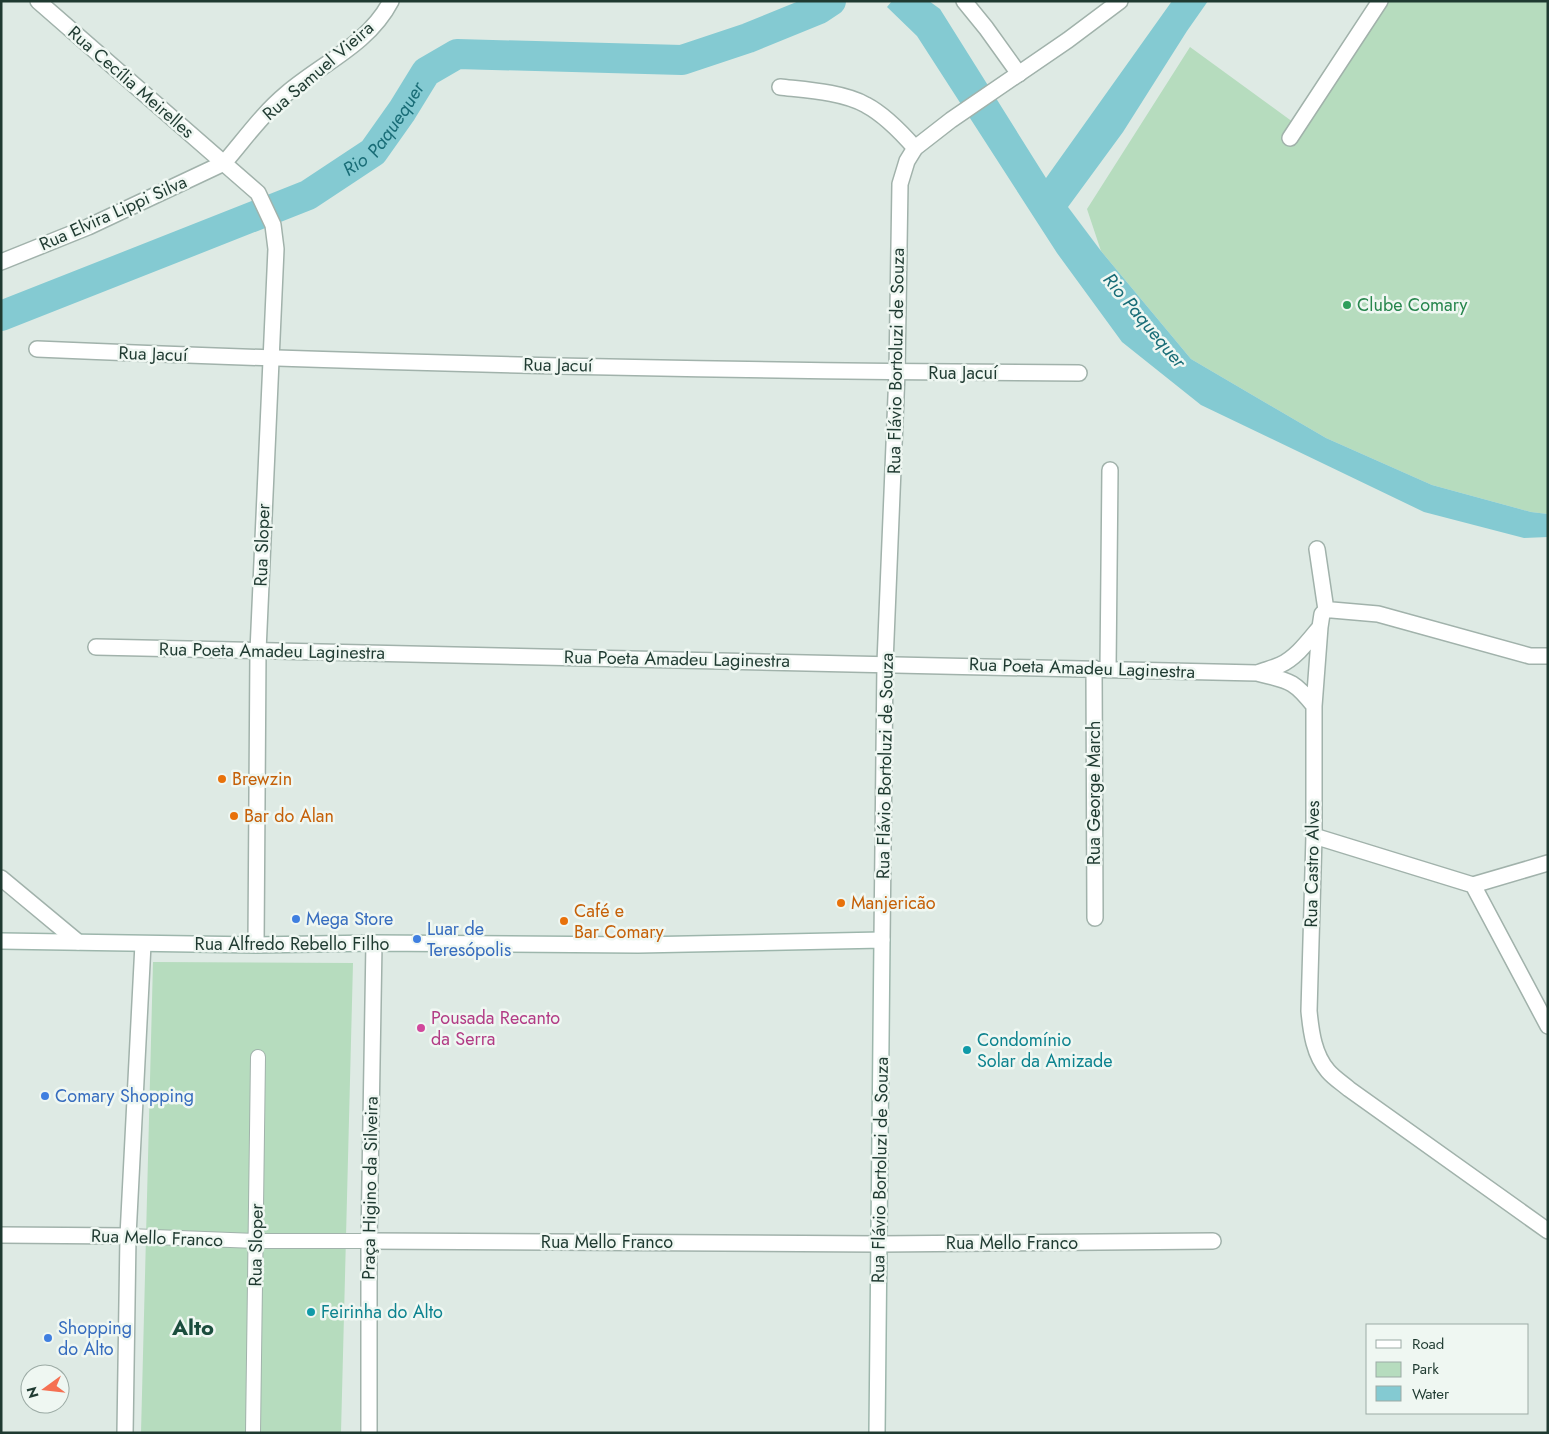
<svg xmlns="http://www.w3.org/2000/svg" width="1549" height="1434" font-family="Jost,sans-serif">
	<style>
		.green { fill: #b6dcbe }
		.water { fill: #84cad2 }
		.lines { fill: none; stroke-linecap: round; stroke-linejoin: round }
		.river { stroke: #84cad2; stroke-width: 30 }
		.pedestrian-casing { stroke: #a1b2ab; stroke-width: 16 }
		.minor-casing { stroke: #a1b2ab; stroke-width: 18 }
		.tertiary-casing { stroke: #a1b2ab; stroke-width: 18 }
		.secondary-casing { stroke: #9db6ac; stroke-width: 18 }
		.pedestrian { stroke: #fff; stroke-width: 14 }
		.minor { stroke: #fff; stroke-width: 15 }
		.tertiary { stroke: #fff; stroke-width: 15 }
		.secondary { stroke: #fff; stroke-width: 15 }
		.leisure-dot { fill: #2e9e5b; stroke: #eff7f2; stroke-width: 2 }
		.food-dot { fill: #e8710a; stroke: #eff7f2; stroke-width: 2 }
		.shop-dot { fill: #3f7fe0; stroke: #eff7f2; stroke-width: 2 }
		.hotel-dot { fill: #d1479c; stroke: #eff7f2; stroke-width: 2 }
		.culture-dot { fill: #0f9aa8; stroke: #eff7f2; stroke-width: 2 }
		.labels { text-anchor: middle; stroke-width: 5; stroke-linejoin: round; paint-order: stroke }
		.street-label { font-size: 18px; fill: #1f3a31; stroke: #eff7f2 }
		.leisure-label { font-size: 18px; fill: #27864d; stroke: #eff7f2; text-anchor: start }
		.food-label { font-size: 18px; fill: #c56008; stroke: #eff7f2; text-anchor: start }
		.shop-label { font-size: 18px; fill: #366cbe; stroke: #eff7f2; text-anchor: start }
		.hotel-label { font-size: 18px; fill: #b23c85; stroke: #eff7f2; text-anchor: start }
		.culture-label { font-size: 18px; fill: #0d838f; stroke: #eff7f2; text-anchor: start }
		.water-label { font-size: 19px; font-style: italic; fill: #196d77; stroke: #eff7f2 }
		.district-label { font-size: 22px; font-weight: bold; fill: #1b4d3d; stroke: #eff7f2 }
	</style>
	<rect width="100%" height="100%" fill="#deeae4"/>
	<path class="green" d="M1380,1H1548V514L1531,512L1432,485L1326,438L1191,359L1101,251L1087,209L1190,47L1297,125Z
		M153,962L353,963L341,1433H141Z"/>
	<path class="water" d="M892,1H929L940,9L1046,178L1172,1H1208L1187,31L1123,132L1068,207L1101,251L1191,359L1326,438L1432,485L1531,512L1548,514V537L1524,538L1424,512L1201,405L1122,342L1057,253L917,36L887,7Z"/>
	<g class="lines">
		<path class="river" id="s1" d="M1,316L308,195L373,152L402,111L426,72L457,54L682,60L748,38L819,9L831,1"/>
		<defs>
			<path id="pedestrian" d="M128,1236L256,1241H369
				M253,1433L258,1057"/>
			<path id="minor" d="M964,1L986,28L1019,74
				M780,87C806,90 843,92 866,105C885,115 901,132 915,148
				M1290,138L1380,1
				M224,163C244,140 262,114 286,94C322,63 368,45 391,1
				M37,349C384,364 732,371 1079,373
				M1317,549L1326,610
				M96,647C483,658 870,662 1257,673C1288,681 1293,679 1314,706
				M1548,656H1530L1378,614L1332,610H1326L1322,614L1320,627L1314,706V836L1309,1011C1311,1032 1314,1055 1328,1071C1334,1078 1342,1083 1349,1089L1548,1231
				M1094,668L1095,918
				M1108,669L1110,470
				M1257,673C1265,670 1273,668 1280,665C1296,658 1309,640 1320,627
				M1314,836L1473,885L1548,863
				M1,878L78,942
				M1473,885L1548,1026
				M1,1235L128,1236
				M369,1241L879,1244L1213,1241"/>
			<path id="tertiary" d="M38,1L258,193L273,225L276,249L258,651L256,945
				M1,262L88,227L224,163
				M882,940L885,663L897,372L900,184L907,161L915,148L951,120L1068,40L1120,1
				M125,1433L128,1236L143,944
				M369,1433V1241L374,943"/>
			<path id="secondary" d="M1,941L256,945L374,943L638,945L882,940L877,1433"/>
		</defs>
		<use href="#pedestrian" class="pedestrian-casing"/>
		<use href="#minor" class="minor-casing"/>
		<use href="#tertiary" class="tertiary-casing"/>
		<use href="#secondary" class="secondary-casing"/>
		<use href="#pedestrian" class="pedestrian"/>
		<use href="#minor" class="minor"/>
		<use href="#tertiary" class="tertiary"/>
		<use href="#secondary" class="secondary"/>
	</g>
	<circle class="leisure-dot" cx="1347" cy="305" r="5"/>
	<g class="food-dot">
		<circle cx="222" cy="779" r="5"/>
		<circle cx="234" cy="816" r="5"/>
		<circle cx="841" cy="903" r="5"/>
		<circle cx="564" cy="921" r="5"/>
	</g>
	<g class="shop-dot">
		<circle cx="296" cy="919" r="5"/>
		<circle cx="417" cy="939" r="5"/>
		<circle cx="45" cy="1096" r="5"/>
		<circle cx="48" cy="1338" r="5"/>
	</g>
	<circle class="hotel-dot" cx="421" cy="1028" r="5"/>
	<g class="culture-dot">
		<circle cx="967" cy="1050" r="5"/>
		<circle cx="311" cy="1312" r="5"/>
	</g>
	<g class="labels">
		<g class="street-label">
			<text transform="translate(318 71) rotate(-41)" y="6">Rua Samuel Vieira</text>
			<text transform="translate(131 82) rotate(41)" y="6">Rua Cecília Meirelles</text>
			<text transform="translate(113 213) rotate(-24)" y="6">Rua Elvira Lippi Silva</text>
			<text transform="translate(153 354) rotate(2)" y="6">Rua Jacuí</text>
			<text transform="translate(896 361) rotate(-89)" y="6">Rua Flávio Bortoluzi de Souza</text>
			<text transform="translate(558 365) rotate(1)" y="6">Rua Jacuí</text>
			<text x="963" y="379">Rua Jacuí</text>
			<text transform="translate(262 545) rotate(-88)" y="6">Rua Sloper</text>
			<text transform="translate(272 651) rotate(1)" y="6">Rua Poeta Amadeu Laginestra</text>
			<text transform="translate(677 659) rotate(1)" y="6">Rua Poeta Amadeu Laginestra</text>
			<text transform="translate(1082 668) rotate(2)" y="6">Rua Poeta Amadeu Laginestra</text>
			<text transform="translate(885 766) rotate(-89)" y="6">Rua Flávio Bortoluzi de Souza</text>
			<text transform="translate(1094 793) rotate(-90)" y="6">Rua George March</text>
			<text transform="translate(1312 864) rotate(-89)" y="6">Rua Castro Alves</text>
			<text x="292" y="950">Rua Alfredo Rebello Filho</text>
			<text transform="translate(880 1170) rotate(-89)" y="6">Rua Flávio Bortoluzi de Souza</text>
			<text transform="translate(370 1188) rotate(-89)" y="6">Praça Higino da Silveira</text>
			<text transform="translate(157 1238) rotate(2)" y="6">Rua Mello Franco</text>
			<text x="607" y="1248">Rua Mello Franco</text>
			<text x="1012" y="1249">Rua Mello Franco</text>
			<text transform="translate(256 1245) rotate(-89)" y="6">Rua Sloper</text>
		</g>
		<g class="leisure-label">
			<text x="1357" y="311">Clube Comary</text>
		</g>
		<g class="food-label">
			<text x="232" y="785">Brewzin</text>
			<text x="244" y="822">Bar do Alan</text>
			<text x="851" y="909">Manjericão</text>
			<text x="574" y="917">Café e<tspan x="574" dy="21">Bar Comary</tspan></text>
		</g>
		<g class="shop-label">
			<text x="306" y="925">Mega Store</text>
			<text x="427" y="935">Luar de<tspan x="427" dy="21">Teresópolis</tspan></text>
			<text x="55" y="1102">Comary Shopping</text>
			<text x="58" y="1334">Shopping<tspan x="58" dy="21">do Alto</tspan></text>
		</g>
		<g class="hotel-label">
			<text x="431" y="1024">Pousada Recanto<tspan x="431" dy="21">da Serra</tspan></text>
		</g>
		<g class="culture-label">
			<text x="977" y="1046">Condomínio<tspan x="977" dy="21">Solar da Amizade</tspan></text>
			<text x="321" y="1318">Feirinha do Alto</text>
		</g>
		<g class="water-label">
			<text dy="7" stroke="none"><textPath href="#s1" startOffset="432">Rio Paquequer</textPath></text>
			<text transform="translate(1145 320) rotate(50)" y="7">Rio Paquequer</text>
		</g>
		<g class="district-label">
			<text x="193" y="1335">Alto</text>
		</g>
	</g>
	<rect width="1549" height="1434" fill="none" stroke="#1f3a31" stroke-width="5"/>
	<rect x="1366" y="1324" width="162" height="90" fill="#eff7f2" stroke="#9caba5"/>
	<rect x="1376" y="1340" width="25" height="8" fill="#ffffff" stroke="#9caba5"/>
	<text x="1412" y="1349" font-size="15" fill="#1f3a31">Road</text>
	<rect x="1376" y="1362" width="25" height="15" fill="#b6dcbe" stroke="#9caba5"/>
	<text x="1412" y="1374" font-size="15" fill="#1f3a31">Park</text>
	<rect x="1376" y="1386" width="25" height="15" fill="#84cad2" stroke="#9caba5"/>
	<text x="1412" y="1399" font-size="15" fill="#1f3a31">Water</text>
	<g transform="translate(45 1389) rotate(255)"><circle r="24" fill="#eff7f2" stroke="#9caba5"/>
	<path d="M0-4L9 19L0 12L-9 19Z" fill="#f57052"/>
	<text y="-8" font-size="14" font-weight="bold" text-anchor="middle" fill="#1f3a31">N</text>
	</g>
</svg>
